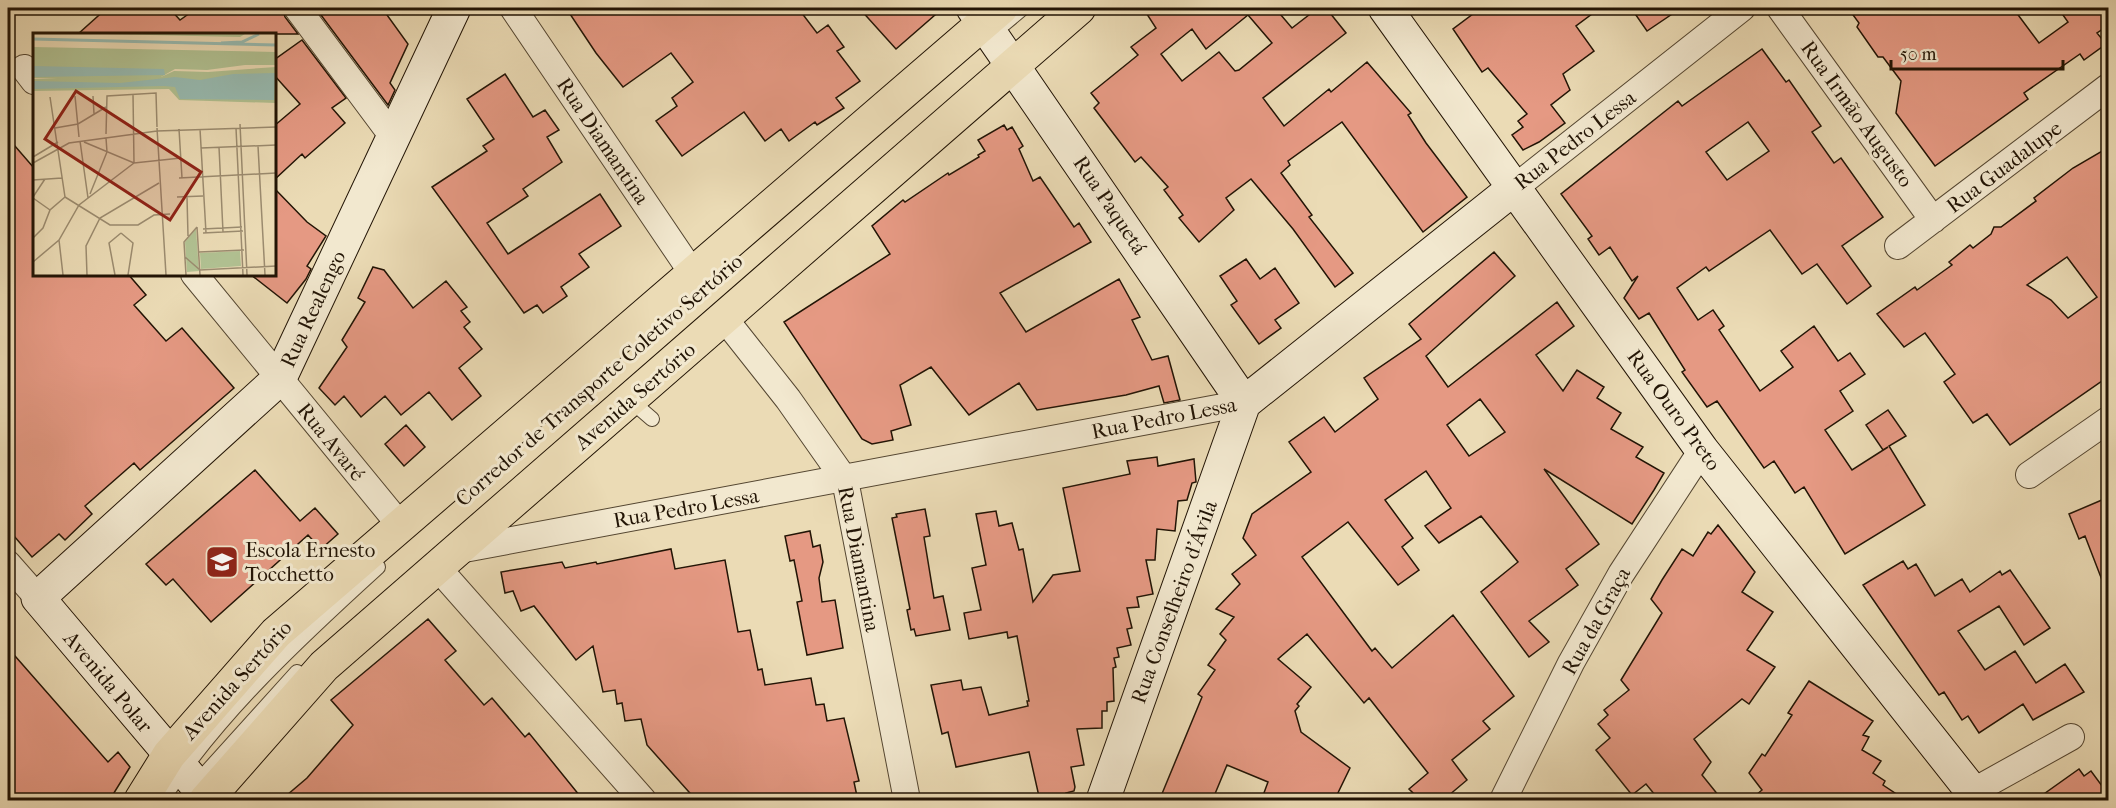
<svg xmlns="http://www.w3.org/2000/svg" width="2116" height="808" font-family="'IM FELL French Canon',serif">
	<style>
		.building { fill: #e59983; stroke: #221405; stroke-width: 1.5; fill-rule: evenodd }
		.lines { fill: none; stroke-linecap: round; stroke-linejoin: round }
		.lane-casing { stroke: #544631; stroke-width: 16 }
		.street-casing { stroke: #544631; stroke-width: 28 }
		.secondary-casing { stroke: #221405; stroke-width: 35 }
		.primary-casing { stroke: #221405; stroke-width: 35 }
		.lane { stroke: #f2e8cf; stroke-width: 14 }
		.street { stroke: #f2e8cf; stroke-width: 26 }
		.secondary { stroke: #f2e8cf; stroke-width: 33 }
		.primary { stroke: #ebdbb5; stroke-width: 33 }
		.labels { text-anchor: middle; stroke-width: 6; stroke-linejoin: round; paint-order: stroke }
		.street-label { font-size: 21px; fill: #221405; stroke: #f2e8cf }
		.poi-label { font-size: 21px; fill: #221405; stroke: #f2e8cf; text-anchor: start }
		.inset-river { fill: none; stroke: #98bbb1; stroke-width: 3 }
		.inset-road { fill: none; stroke: #9b8b6f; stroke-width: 1.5 }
		.view { fill: #8f2418; fill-opacity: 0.15; stroke: #8f2418; stroke-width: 3 }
		.inset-edge { fill: none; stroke: #221405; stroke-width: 3 }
	</style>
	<rect width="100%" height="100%" fill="#ebdbb5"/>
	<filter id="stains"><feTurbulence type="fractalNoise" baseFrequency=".00333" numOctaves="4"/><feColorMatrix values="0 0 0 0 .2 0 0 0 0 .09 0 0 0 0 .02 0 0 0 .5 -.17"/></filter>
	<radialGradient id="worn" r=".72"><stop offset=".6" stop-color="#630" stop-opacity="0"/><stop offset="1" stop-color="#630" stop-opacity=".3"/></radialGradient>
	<path class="building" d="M107,8H169L180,20L197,8H282L285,17L298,34H78Z
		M324,8H382L408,44L390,83L395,90L388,105L318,11Z
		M566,8H798L817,33L828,25L844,47L837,51L860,81L836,98L844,108L817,125L815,122L789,141L781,129L765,141L744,112L682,156L656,121L677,106L672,98L693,82L671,53L623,87L596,53Z
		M859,8H943L896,49Z
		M1143,8H1275L1292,28L1318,8H1326L1346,33L1263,98L1284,126L1329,89L1331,92L1367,62L1411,113L1408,115L1426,143L1467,197L1423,232L1342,122L1288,161L1290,165L1281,173L1312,215L1309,217L1353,273L1335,287L1293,229L1251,179L1226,198L1234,210L1199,242L1179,218L1183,215L1164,190L1168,187L1141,157L1135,162L1094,108L1099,103L1091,93L1138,55L1131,47L1156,28ZM1248,15L1272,43L1239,70L1235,71L1219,52L1182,81L1161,54L1192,29L1206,49Z
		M1481,8H1600L1576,26L1594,51L1563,74L1570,90L1551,105L1565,123L1539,142L1523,150L1512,135L1523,127L1518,121L1527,114L1488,68L1482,72L1453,29Z
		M1631,8H1681L1647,31Z
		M1848,8H2013L2039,43L2068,22L2058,8H2109V25L2097,33L2106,44L2084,60L2080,54L2024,93L2028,99L1935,166L1896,113L1901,81L1883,57H1878L1857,27L1859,23Z
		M302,40L346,98L332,108L345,123L305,158L302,154L274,180V126L300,104L274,75V60Z
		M1762,49L1786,82L1789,80L1821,126L1812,132L1834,163L1841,158L1883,217L1842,246L1871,286L1847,304L1817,264L1802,274L1770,230L1709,271L1706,267L1677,288L1698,320L1713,310L1724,326L1719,330L1760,391L1793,367L1781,351L1814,326L1838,361L1850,353L1865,374L1840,391L1853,411L1825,430L1852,470L1888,447L1883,450L1866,425L1888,410L1906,436L1889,446L1925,505L1845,554L1804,487L1795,493L1774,461L1764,468L1717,401L1707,407L1682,372L1685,370L1649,313L1639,319L1624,298L1638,276L1632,281L1610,247L1599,255L1588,239L1592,236L1561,194L1678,101L1682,106ZM1748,122L1769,151L1727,180L1706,152Z
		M505,74L533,117L545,110L559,130L547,137L562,162L523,189L528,196L487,223L508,254L600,194L621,226L579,254L589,267L561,287L567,296L543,313L537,305L524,313L432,187L487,151L483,146L494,139L467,99Z
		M1004,125L1007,130L1012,127L1023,146L1019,149L1033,181L1040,177L1074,227L1079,223L1091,242L1000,293L1026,332L1119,279L1140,317L1132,320L1152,360L1168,356L1180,400L1164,403L1159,386L1126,395L1037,410L1019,383L969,415L931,367L900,385L911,425L891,431L893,440L872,444L862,439L784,322L890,254L872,226L903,200L905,202L948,173L949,175L979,157L978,155L985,151L978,140Z
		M8,138L34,168V274H128L146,295L134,305L166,341L182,328L234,388L140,470L134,463L85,506L92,514L65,540L59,534L32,557L8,529Z
		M2109,147V376L2010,445L1987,414L1973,423L1944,382L1955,374L1925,333L1904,347L1877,314L1915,287L1917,290L1952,265L1949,262L1970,245L1973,248L1991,234L1994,227H2001L2036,201L2034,198L2073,168ZM2067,257L2097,297L2068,318L2051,300L2027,285Z
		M274,188L307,222L326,236L307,266L311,269L306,279L287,303L250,274H274Z
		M1494,252L1515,276L1426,356L1448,387L1557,302L1574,326L1536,355L1563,391L1577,370L1604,387L1597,398L1621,413L1611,429L1643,447L1636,457L1664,473L1654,490L1632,524L1544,469L1599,544L1566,569L1578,585L1529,621L1549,642L1529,657L1481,592L1518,562L1481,516L1439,543L1425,526L1451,508L1426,471L1385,500L1413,538L1402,547L1419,570L1398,585L1348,522L1302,557L1372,651L1375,648L1392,668L1453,615L1514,696L1483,721L1490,729L1452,760L1467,780L1442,801H1409L1413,793L1409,789L1428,773L1369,698L1364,703L1307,634L1278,659L1311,687L1297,704L1299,706L1295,711L1301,732L1350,768L1334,801H1261L1268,782L1227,765L1212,801H1159L1202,697L1198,694L1215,670L1208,665L1226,640L1220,634L1234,617L1216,609L1240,584L1232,574L1256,555L1243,538L1252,514L1311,472L1289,442L1324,417L1335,432L1378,399L1364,378L1421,339L1409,324ZM1480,399L1505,432L1469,456L1447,425Z
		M1246,259L1260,279L1275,268L1299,303L1275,320L1281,328L1259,344L1231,305L1237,301L1220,276Z
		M373,267L384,270L413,308L446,281L467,307L461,311L470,322L464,327L482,349L459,368L481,396L452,420L429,392L401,415L385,396L361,417L344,396L335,405L319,388L347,347L342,340L365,302L358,298Z
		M406,425L425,447L404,466L385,444Z
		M1157,457L1158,466L1194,459L1196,482L1192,483L1187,500L1178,501L1175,531L1157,529L1155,560H1146L1153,594L1137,597L1139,607L1127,608L1132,628L1127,629L1131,645L1117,648L1119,657L1114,658L1116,667L1113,668L1114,701L1107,702V711H1102V728L1077,729L1084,765L1071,767L1075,787L1074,791L1066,793L1068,801H1040L1029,752L956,767L948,732L942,734L931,685L961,680L963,690L981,687L989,715L1028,706L1027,701H1029L1017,636L1008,638L1007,632L969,639L964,613L981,610L972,568L986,565L976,514L996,511L999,526L1012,523L1019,550L1023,549L1033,602L1053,575L1080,571L1063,488L1130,474L1127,461Z
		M255,470L300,521L315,508L338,534L321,549L308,535L211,622L173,579L166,585L146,564Z
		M2109,497V593H2107L2085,536L2079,539L2069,514Z
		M925,509L930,536L924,537L934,598L943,596L950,630L916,636L914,629L911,630L907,610L910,609L892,518L897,517L896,514Z
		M1718,525L1755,572L1742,592L1773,612L1747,650L1775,667L1749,704L1742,699L1694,739L1711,762L1702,775L1723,801H1660L1646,784L1632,795L1596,750L1610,738L1598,724L1608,715L1604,710L1629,690L1621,680L1662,613L1651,599L1662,580L1682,549L1693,556L1708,532L1711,534Z
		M810,531L813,547L820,545L823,562L819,578L822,602L835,600L843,648L807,655L797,602L802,601L794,560L790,561L785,536Z
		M671,549L675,569L725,560L738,632L750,630L758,670L762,669L765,685L811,678L816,705L824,704L827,721L844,718L859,781L854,782L858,801H697L647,745L641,719L625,721L622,703L617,704L615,690L603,692L593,646L576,660L534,606L521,611L513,591L505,593L501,572L562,562L565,568L596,562L597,564Z
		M1903,561L1908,569L1916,564L1935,596L1962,579L1970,592L2000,571L2002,575L2010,570L2050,628L2024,645L1999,606L1958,631L1985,670L2015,651L2036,683L2065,664L2084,692L2033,720L2023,704L1979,733L1968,716L1962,720L1944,692L1939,695L1863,585Z
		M428,619L456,651L445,660L484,705L492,698L525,737L529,733L584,801H280L307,778L353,725L331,700Z
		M8,648L108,762L118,752L130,767L109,801H20L8,786Z
		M1809,681L1873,721L1863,735L1869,737L1862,750L1881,761L1873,773L1885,781L1883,785L1907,801H1749L1762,790L1749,773L1762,754L1765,756L1792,715L1788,713Z
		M2079,769L2084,776L2091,771L2108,794L2098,801H2034Z"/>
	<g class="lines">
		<defs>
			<path id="lane" d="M1004,24L1023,8
				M630,400L652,419
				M162,800C220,712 300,638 378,567
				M185,800L195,785L297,672"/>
			<path id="street" d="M297,8L393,137
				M513,8L693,274
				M1780,8L1933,220
				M24,68L34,81
				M1513,189L1742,8
				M1898,246L2108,87
				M194,274L400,525
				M724,318L788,399L845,480L907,800
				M2029,475L2108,420
				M459,550L1244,403
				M8,564L38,598
				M437,567L643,800
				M1503,800L1571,663L1621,574L1702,450
				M1965,800L1972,792L2071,737"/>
			<path id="secondary" d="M973,8L1244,403
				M1385,8L1702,450L1979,800
				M1244,403L1513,189
				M209,800L38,598L280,378L454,8
				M1103,800L1244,403"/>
			<path id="primary" d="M141,800L169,755L276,633L1001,8
				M206,800L324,666L1079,8"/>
		</defs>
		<use href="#lane" class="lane-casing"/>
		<use href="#street" class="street-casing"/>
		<use href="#secondary" class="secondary-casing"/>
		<use href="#primary" class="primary-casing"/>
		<use href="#lane" class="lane"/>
		<use href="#street" class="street"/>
		<use href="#secondary" class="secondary"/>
		<use href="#primary" class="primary"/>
	</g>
	<defs>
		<symbol id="school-square" viewBox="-11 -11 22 22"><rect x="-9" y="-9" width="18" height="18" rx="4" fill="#8f2418" stroke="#f2e8cf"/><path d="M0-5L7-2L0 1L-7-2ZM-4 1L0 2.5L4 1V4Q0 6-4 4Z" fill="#fff"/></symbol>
	</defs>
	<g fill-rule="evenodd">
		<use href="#school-square" x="203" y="543" width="38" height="38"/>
	</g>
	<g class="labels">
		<g class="street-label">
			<text transform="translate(1857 114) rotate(54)" y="7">Rua Irmão Augusto</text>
			<text transform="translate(1575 140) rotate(-38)" y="7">Rua Pedro Lessa</text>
			<text transform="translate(603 141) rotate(56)" y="7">Rua Diamantina</text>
			<text transform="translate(2004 167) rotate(-37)" y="7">Rua Guadalupe</text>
			<text transform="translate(1110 205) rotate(56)" y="7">Rua Paquetá</text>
			<text transform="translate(313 309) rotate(-65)" y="7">Rua Realengo</text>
			<text transform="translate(599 380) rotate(-41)" y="7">Corredor de Transporte Coletivo Sertório</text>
			<text transform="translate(635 396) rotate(-41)" y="7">Avenida Sertório</text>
			<text transform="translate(1674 410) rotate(54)" y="7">Rua Ouro Preto</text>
			<text transform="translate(1164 418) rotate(-11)" y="7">Rua Pedro Lessa</text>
			<text transform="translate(331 442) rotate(51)" y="7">Rua Avaré</text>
			<text transform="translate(686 508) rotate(-10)" y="7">Rua Pedro Lessa</text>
			<text transform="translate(859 559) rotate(79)" y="7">Rua Diamantina</text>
			<text transform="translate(1174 602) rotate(-70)" y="7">Rua Conselheiro d'Ávila</text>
			<text transform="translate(1596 621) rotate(-61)" y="7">Rua da Graça</text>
			<text transform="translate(237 680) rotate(-48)" y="7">Avenida Sertório</text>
			<text transform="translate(108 682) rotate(50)" y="7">Avenida Polar</text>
		</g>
		<g class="poi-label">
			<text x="245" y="557">Escola Ernesto<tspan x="245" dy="24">Tocchetto</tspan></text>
		</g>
	</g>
	<g transform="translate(33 33)">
		<rect width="243" height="243" fill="#ebdbb5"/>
		<path d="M72,1H212L207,4ZM0,14L243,19V32H212L174,37L142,36L128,44L141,38L175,39L243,34V70L146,67L136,56L0,58V46H24L0,45ZM163,196L166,238L154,239L152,209ZM207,218L208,233L168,236L167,220Z" fill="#b1c192"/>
		<path d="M0,33L131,36L132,42L0,44ZM243,40L241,67L147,66L142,54L131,53L0,56V48L87,50L142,44L167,47L200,41Z" fill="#98bbb1"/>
		<path class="inset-river" d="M0,6L243,12M188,10L209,9L226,1"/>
		<path class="inset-road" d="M100,61L101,130M42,63L46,104M60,63L61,81M17,64L32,164M207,91L214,242M22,95L45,91L73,74M124,95L133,242M203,95L210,242M146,96L149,145M167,96L173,200M73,101L74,63L123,60L124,94M47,108L55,165M51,109L101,130L148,125M225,113L232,242M186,114L190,199M168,115L243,112M0,124L25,109M0,130L36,110L124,98L243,94M146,145L243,140M0,147L29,145M57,161L74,119L73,105M0,164L12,146M32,164L77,192H105L121,182L137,181M144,164L170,163M154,164L155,203M0,165L17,177M164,194L167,242M170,196L209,194M88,200L100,210L95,242M170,200L210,198M0,205L10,195L17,177L32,164M26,207L30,242M166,219L211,217M152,224L167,237L243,233M0,229L26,207L46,172L101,130M54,242L53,213L67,185L126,150M82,242L76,210L88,200M153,242L151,209L164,194"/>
		<path class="view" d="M43,58L168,139L137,187L12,106Z"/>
		<rect width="243" height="243" class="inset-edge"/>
	</g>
	<rect width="2116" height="808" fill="none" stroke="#ebdbb5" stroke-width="30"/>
	<rect x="9" y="9" width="2098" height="790" fill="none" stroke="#221405" stroke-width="3"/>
	<rect x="15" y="15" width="2086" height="778" fill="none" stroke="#221405" stroke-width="1.5"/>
	<path d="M1891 60v9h172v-9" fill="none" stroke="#221405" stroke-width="3"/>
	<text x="1900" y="60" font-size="18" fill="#221405" stroke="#f2e8cf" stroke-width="4.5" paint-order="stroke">50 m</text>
	<rect width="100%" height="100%" filter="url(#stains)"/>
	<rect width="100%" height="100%" fill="url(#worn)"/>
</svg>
